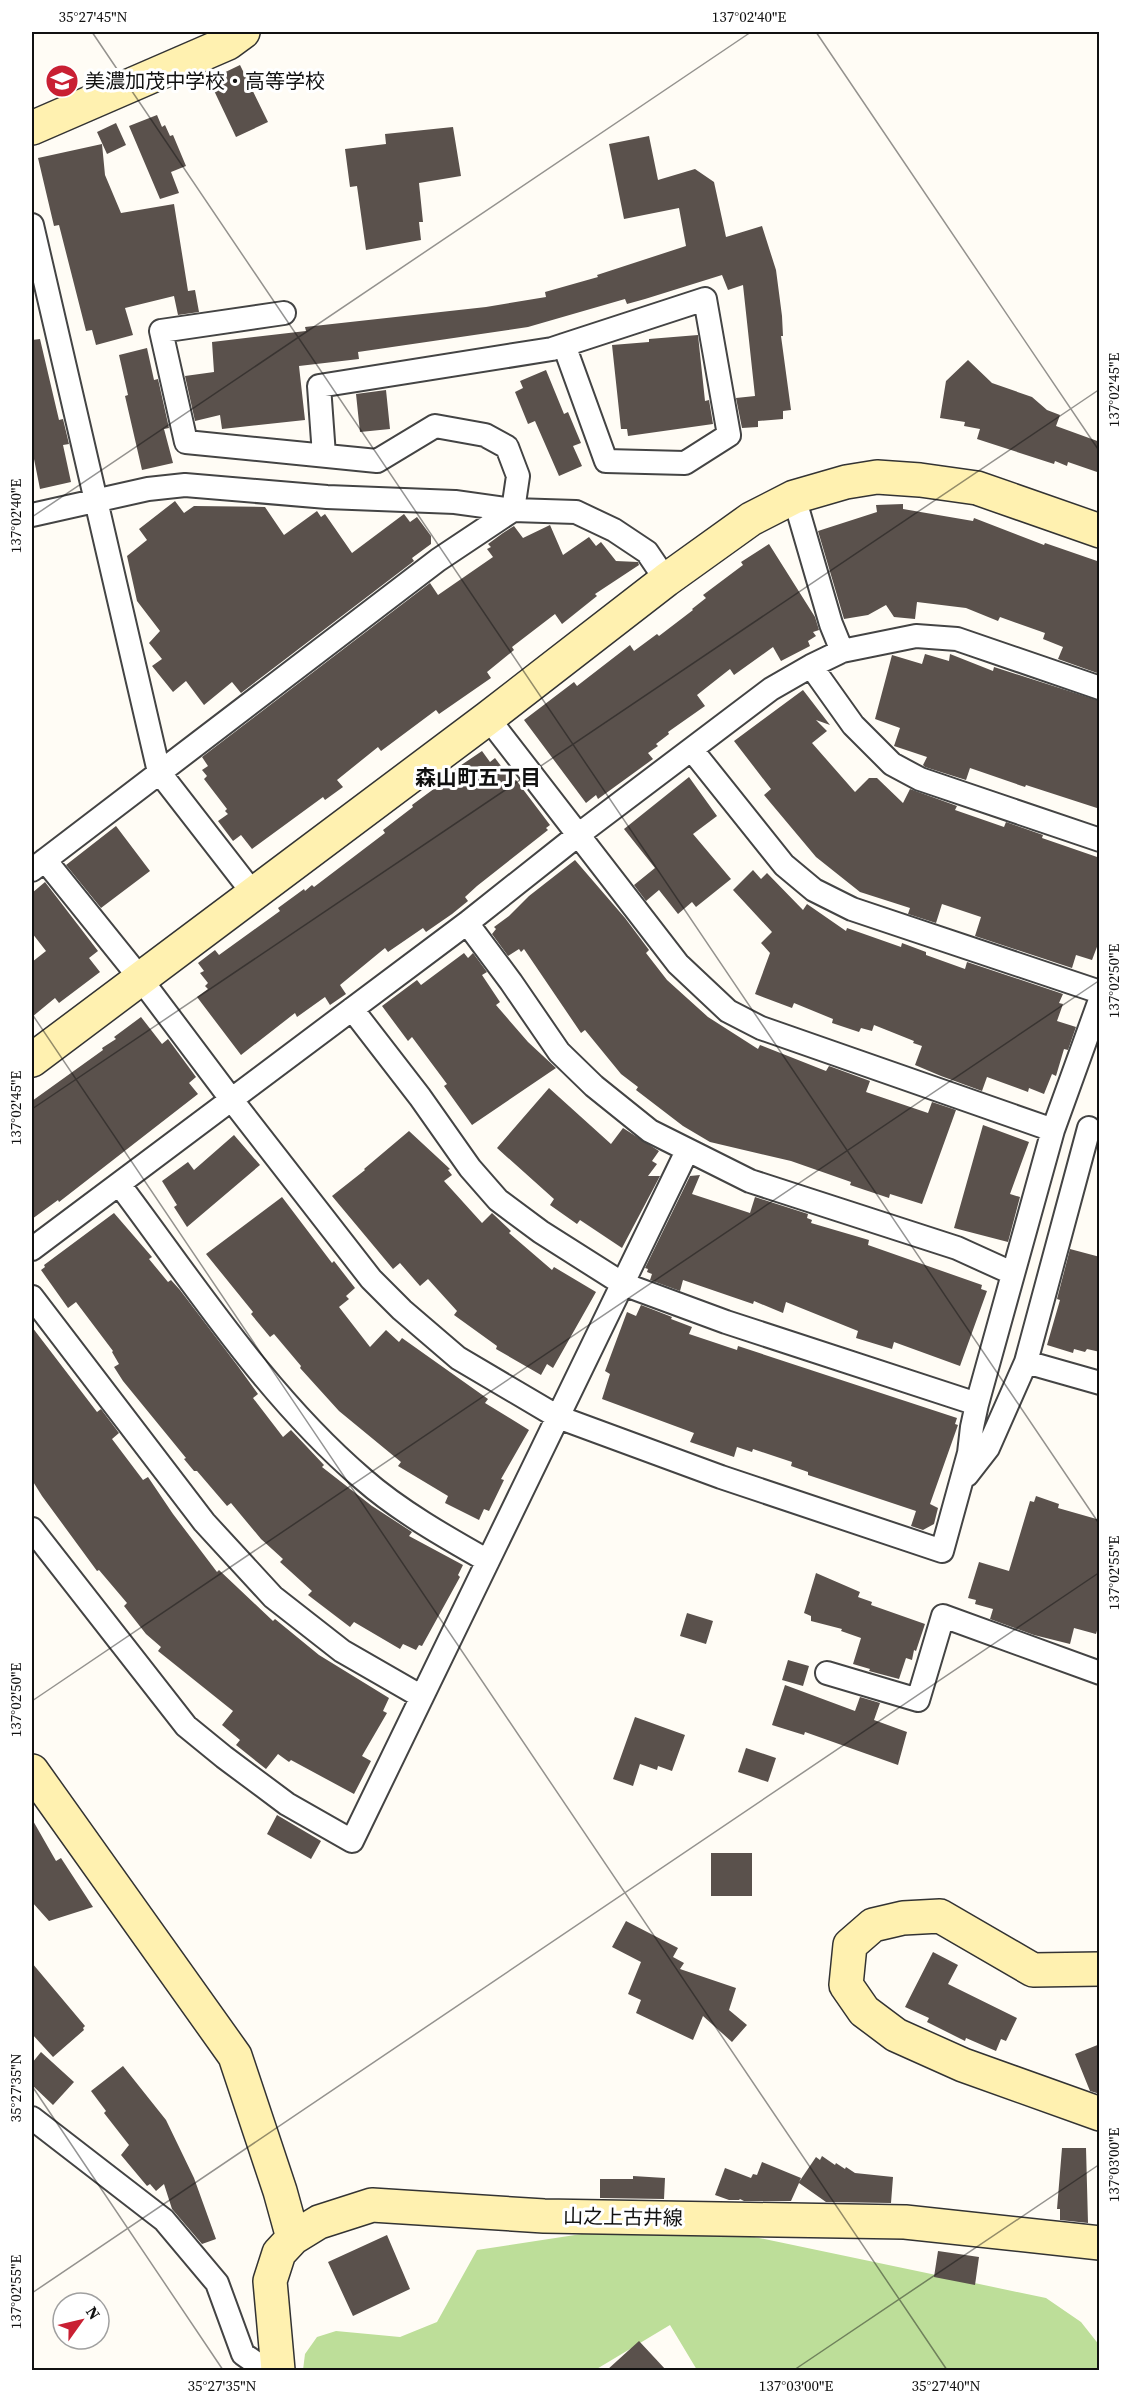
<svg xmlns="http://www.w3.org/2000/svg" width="1131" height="2402" font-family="'Source Serif 4','Noto Sans JP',serif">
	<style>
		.forest { fill: #bdde99 }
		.building { fill: #5a514c }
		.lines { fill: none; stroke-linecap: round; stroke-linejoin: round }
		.street-casing { stroke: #444; stroke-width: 26 }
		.secondary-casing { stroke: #333; stroke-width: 36 }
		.street { stroke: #fff; stroke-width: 22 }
		.secondary { stroke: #fff1b0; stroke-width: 33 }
		.ticks { fill: none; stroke: #111; stroke-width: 1.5; stroke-opacity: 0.45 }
		.labels { text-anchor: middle; stroke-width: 6; stroke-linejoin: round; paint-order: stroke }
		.poi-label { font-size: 20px; fill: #111; stroke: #fff; text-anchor: start }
		.street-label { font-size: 20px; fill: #111; stroke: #fff }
		.neighbourhood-label { font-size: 21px; font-weight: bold; fill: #111; stroke: #fff }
		.neatline { fill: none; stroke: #111; stroke-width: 2 }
		.ticks-label { font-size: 15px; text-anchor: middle; fill: #111 }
	</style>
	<rect width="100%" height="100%" fill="#fffcf5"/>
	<path class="forest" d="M673,2220L1046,2298L1081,2322L1100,2346L1099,2370H697L670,2325L595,2370H303L305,2354L317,2337L336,2331L400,2337L437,2322L477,2250Z"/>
	<path class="building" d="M240,65L268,122L236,137L209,80Z
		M157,115L162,127L165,125L170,136L173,135L186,166L171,172L179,193L160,199L129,126Z
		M116,123L126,145L107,154L97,132Z
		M453,127L461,176L419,183L423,222H419L421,240L366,250L357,186L350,187L345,149L386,144L385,134Z
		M649,136L658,180L695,169L714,182L726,237L762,226L776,270L782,316L783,336H781L791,410L783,411V419L758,421V427L742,428L736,398L755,396L743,285L728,290L722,275L645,299L627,304L625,299L528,327L358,352L359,359L299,366L305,420L222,429L220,415L195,421L185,376L214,372L212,342L306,331L305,327L486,307L546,297L545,292L598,277L597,275L686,246L679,208L624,219L609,144Z
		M102,144L105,175L121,213L174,204L188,291L195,290L199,312L178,315L174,296L125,308L133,335L96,345L92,330L86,331L59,225L54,226L38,158Z
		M698,335L705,401L709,400L713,424L628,436L627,429H621L612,345L649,342V339Z
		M40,339L59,420L63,419L69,444L63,445L71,482L40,489L32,449V340Z
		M147,348L154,380L158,379L169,428L164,429L173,463L142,470L125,396L128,395L119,355Z
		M968,360L992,383L1032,397L1047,410L1060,415L1056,426L1100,442V473L1068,462L1067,466L1055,461L1054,464L977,439L980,429L964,426L965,422L940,418L946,381Z
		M546,370L564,414L568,412L581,443L573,446L582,466L559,476L535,421L528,424L515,392L523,388L520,381Z
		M386,390L390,429L360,432L356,394Z
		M175,501L184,513L194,506L265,507L284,535L317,511L321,517L325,514L352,553L404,514L410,522L417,517L431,536V544L412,558L414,561L241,693L232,682L204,705L186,681L173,692L152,666L162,659L149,643L160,631L137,601L127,556L147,540L139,529Z
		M903,504V509L973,521L974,518L1044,545L1045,543L1100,562V674L1058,659L1063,647L1043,639L1045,633L1000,617L998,621L966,608L917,602L915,619L894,617L886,605L868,615L844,619L818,531L877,512L876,505Z
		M550,525L563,555L589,537L596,546L601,542L616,561L638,562L639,565L595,594L597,596L562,624L555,614L512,647L514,650L487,672L491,678L439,714L436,710L381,751L378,747L337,780L343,787L325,800L323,797L252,849L241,835L233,841L218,821L228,814L225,811L227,809L204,779L207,776L202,770L208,766L202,757L430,583L438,595L493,557L487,549L491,547L488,544L503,533L514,526L523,538Z
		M769,544L815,617L819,630L813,632L816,636L808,641L810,646L781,661L773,647L734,675L730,669L697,695L705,706L668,732L669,734L656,744L658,746L648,753L653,759L598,799L596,795L586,803L524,720L574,682L577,686L630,645L634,651L657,634L659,636L693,610L692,609L706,598L703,595L743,565L741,562Z
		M925,654L949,661L950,654L993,671L994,667L1100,701V809L1026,785L1025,787L970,768L966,780L925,767L923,765L927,757L894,746L900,728L875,719L892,655L922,664Z
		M803,690L830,725L816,720L827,731L812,743L855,792L869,778H877L903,803L910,789L957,806L955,810L1004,827L1006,822L1043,835L1042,838L1100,858V939L1092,960L1076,955L1072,968L975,936L981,917L942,904L936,923L908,914L910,908L860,892L816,857L764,795L771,789L734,741Z
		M482,751L490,762L495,758L513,782L516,780L550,825L546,828L548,830L477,886L465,897L468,901L452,914L426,932L423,928L388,952L385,948L340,985L346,994L330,1005L325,997L297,1017L295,1013L241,1055L197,997L208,989L205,986L208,983L200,973L204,971L198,963L215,950L219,955L280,911L278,908L304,889L305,891L312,885L314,887L385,833L383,830L413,807L412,805L450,777L448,774Z
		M689,777L717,816L693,834L731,879L696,907L692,902L678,914L659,890L646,901L634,885L655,868L624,829Z
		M116,826L150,871L101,908L66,865Z
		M575,860L625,918L649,950L646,953L667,980L708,1017L758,1049L760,1045L826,1071L829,1066L870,1081L866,1092L928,1113L932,1102L956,1110L922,1204L890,1194L889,1198L850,1185L851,1182L791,1161L710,1142L683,1126L636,1090L638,1087L621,1074L585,1030L581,1033L524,949L521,952L519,949L508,956L492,934L496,929L494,927L509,916L529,896Z
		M753,870L761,879L767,873L803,910L807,904L846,931L847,928L901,947L902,943L926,952V955L965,969L967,962L1063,994L1059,1003L1063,1004L1057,1021L1076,1027L1068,1050L1064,1049L1056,1076L1052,1074L1044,1094L1029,1088L1028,1092L987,1077L982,1091L941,1076L915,1065L922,1046L913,1043L914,1041L874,1025L872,1031L861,1028L859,1032L832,1023L833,1019L794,1003L792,1008L755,994L770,953L761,943L772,932L733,890Z
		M45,882L98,951L89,958L100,972L59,1003L55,998L32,1017V962L46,951L32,933V893Z
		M464,953L468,958L473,953L487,972L482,975L500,1002L496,1005L528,1042L556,1068L472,1125L444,1086L447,1084L412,1037L408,1041L382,1006L417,980L421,985Z
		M141,1017L162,1044L168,1039L196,1077L189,1083L198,1094L59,1202L58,1200L32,1219V1101L103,1050L102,1048L116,1039L114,1037Z
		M549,1088L611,1144L623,1128L659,1151L652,1161L657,1164L648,1176H660L622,1248L580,1220L577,1224L550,1205L554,1199L497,1148Z
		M983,1125L1029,1142L1010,1194L1020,1197L1008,1242L954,1228Z
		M409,1131L450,1169L448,1170L452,1175L444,1181L482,1223L492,1213L511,1231L509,1233L552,1270L554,1267L596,1292L553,1368L547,1364L541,1375L496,1349L497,1346L454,1315L457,1311L428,1279L420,1286L400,1263L393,1269L332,1196L365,1170L364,1169Z
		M234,1135L260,1165L187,1227L174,1207L177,1205L162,1181L188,1162L194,1170Z
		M700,1175L692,1194L750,1213L755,1197L808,1214L807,1218L812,1220L811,1223L869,1240L868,1245L982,1285L981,1289L987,1291L960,1366L894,1342L892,1349L856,1338L858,1331L786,1302L783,1313L754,1301L753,1304L683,1280L680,1291L650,1280L652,1274L647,1272L648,1269L645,1268L690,1176Z
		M282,1197L332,1263L334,1261L355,1288L346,1296L349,1299L339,1307L370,1347L386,1330L399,1342L402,1338L488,1399L485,1403L529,1430L501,1479L504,1480L489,1511L484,1509L479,1520L445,1503L448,1496L398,1466L401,1462L339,1411L300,1368L301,1366L274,1334L270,1337L251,1314L253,1312L206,1254Z
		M114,1213L152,1257L149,1259L168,1282L171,1280L180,1290L237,1365L258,1394L253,1398L283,1437L291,1430L324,1465L322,1467L372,1506L412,1532L409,1536L463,1565L458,1575L460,1577L422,1646L419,1645L416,1650L403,1644L400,1649L354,1622L350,1627L308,1595L312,1591L280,1562L283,1559L261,1539L231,1503L227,1506L197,1471H194L184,1459L186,1458L123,1381L114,1367L119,1364L112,1352L113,1351L76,1302L68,1308L41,1270L45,1267L44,1265Z
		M1070,1249L1100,1257V1352L1087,1349L1085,1352L1074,1349L1073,1353L1047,1345L1060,1300L1057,1299Z
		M641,1305L672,1317L671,1319L692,1327L689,1334L737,1350L738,1346L957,1418L955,1424L958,1425L930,1504L938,1508L934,1524L923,1530L911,1526L916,1511L808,1475V1472L791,1466L792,1462L753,1449L752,1452L737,1447L734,1457L690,1442L694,1433L602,1399L610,1374L605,1371L627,1312L636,1316Z
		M32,1327L97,1412L101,1409L119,1433L112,1439L143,1480L148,1477L173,1514L217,1572L219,1570L273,1621L275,1619L319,1655L389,1698L383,1711L387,1713L362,1756L371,1761L354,1794L291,1760L289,1762L278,1754L266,1769L236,1745L240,1740L222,1725L233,1711L158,1651L161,1647L146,1634L124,1606L127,1603L99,1570L97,1571L42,1496L32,1480Z
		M1036,1496L1059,1504L1058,1508L1100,1520V1621L1096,1634L1074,1628L1070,1644L1034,1635L990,1619L993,1609L975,1604L976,1600L968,1598L979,1562L1009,1571L1030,1501L1034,1502Z
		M816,1573L860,1592L858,1597L872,1602L871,1605L925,1624L916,1651L914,1650L912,1660L906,1658L899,1679L869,1671L870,1669L853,1664L861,1638L841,1631L842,1629L811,1621V1616L804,1613Z
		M687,1613L713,1621L706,1644L680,1636Z
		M788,1660L809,1666L803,1686L782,1680Z
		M785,1685L855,1711L860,1697L880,1703L874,1720L907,1732L898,1765L805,1732L804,1735L772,1725Z
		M635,1717L685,1735L672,1771L658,1766L657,1770L640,1764L633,1786L613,1779Z
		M746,1748L776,1758L768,1782L738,1772Z
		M277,1815L321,1841L311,1859L267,1834Z
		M32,1819L56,1861L61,1858L93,1907L49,1921L32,1902Z
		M711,1853H752V1896H711Z
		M626,1921L678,1948L673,1957L684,1963L680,1969L736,1988L729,2010L747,2025L732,2042L703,2016L693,2040L636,2013L641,2000L628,1994L641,1962L612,1947Z
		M933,1952L958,1965L948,1984L1017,2018L1006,2041L1001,2039L996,2051L966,2038L965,2041L927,2022L929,2018L905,2007Z
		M32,1963L85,2026L83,2028L84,2030L53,2057L32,2034Z
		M1100,2044V2094L1090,2091L1075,2054Z
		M41,2052L74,2082L53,2105L32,2085V2063Z
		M123,2066L166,2120L194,2178L216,2239L202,2244L172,2209L164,2184L156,2191L150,2184L147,2186L121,2155L129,2145L104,2113L106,2111L91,2091Z
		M1062,2148H1086L1088,2223L1060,2220V2209H1057Z
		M822,2156L835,2165L836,2163L845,2169L846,2167L855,2173L893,2177L891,2203L826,2202L799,2183L791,2201H744L740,2199L739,2200H729L715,2195L725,2168L751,2178L753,2174L757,2175L762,2162L801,2178L799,2182L816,2157L820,2160Z
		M633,2176L665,2178L664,2199L600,2198V2179H633Z
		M387,2235L410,2289L353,2316L328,2262Z
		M938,2251L979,2257L975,2285L934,2277Z
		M639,2341L666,2370H607Z"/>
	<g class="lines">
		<defs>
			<path id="street" d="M32,225L159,772L253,893
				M324,455L319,386L552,349L564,345L705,299L729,435L685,463L606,461L564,345
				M794,497L831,624L842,651
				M32,515L148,489L185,485L327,497L455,502L513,510L576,512L614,530L647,552L666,580
				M811,666L853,725L892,764L920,779L1100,840
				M488,718L678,964L728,1011L761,1028L1053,1130
				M692,750L784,865L814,890L852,909L1100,992
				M45,860L140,978L231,1099L371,1279L402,1310L458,1358L558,1417L721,1477L942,1551L969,1453L972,1427L977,1404L1053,1130L1100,1000
				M32,870L438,560L513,510L518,476L507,447L485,435L435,426L377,461L186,442L161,331L284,313
				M467,923L511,982L559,1052L594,1086L650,1131L750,1181L957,1248L1012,1273
				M352,1009L420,1097L470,1168L498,1200L541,1232L623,1284L726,1322L977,1404
				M119,1184C195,1285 266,1396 363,1479C398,1510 447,1538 488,1561
				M32,1249L467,923L578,835L771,689L811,666L842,651L916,636L957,639L1100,688
				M32,1297L204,1522L273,1597L342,1651L422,1697
				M1026,1362L1100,1383
				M967,1475L988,1448L1026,1362L1089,1128
				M32,1529L186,1726L224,1757L287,1804L352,1841L687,1151
				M827,1673L918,1700L943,1616L1100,1673
				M32,2118L164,2220L217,2283L243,2354L266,2370"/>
			<path id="secondary" d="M32,128L228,43L243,32
				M32,1060L488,718L666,580L751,519L794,497L846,482L877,477L920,480L977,488L1100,531
				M32,1771L235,2056L280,2191L293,2238
				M1100,1969L1033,1970L940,1916L903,1918L873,1925L850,1945L846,1985L864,2011L896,2035L963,2065L1100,2114
				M278,2370L270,2281L279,2253L293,2238L319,2222L372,2205L544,2216L905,2222L1100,2243"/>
		</defs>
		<use href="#street" class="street-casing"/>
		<use href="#secondary" class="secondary-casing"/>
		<use href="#street" class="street"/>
		<use href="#secondary" class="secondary"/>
	</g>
	<path class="ticks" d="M92,32L1100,1525M816,32L1100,452M32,517L751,32M32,1014L947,2370M32,1109L1100,389M32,1701L1100,980M32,2086L223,2370M32,2293L1100,1572M794,2370L1100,2164"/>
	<defs>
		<symbol id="school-disc" viewBox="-11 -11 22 22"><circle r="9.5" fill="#c92033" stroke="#fff"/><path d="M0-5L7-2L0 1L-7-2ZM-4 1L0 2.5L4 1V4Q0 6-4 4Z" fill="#fff"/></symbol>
	</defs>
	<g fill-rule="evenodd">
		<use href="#school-disc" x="43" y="62" width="38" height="38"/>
	</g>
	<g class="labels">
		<g class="poi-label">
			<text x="85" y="88">美濃加茂中学校・高等学校</text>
		</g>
		<g class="street-label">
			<text transform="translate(623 2217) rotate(1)" y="7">山之上古井線</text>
		</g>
		<g class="neighbourhood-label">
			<text x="478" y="785">森山町五丁目</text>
		</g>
	</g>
	<rect width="1131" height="2402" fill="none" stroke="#ffffff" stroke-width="66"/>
	<g transform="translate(81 2321) rotate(56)"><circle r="28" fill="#ffffff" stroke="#a0a0a0" stroke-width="1.5"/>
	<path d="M0-4.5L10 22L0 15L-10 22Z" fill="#c92033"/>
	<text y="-9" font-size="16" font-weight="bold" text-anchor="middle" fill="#111111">N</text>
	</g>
	<rect x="33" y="33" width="1065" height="2336" class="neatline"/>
	<g class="ticks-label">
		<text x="93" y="22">35°27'45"N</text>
		<text x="749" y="22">137°02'40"E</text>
		<text transform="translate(1114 390) rotate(-90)" y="5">137°02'45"E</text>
		<text transform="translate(16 516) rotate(-90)" y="5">137°02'40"E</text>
		<text transform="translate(1114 981) rotate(-90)" y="5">137°02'50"E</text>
		<text transform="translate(16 1108) rotate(-90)" y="5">137°02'45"E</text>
		<text transform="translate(1114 1573) rotate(-90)" y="5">137°02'55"E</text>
		<text transform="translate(16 1700) rotate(-90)" y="5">137°02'50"E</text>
		<text transform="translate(16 2088) rotate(-90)" y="5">35°27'35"N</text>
		<text transform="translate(1114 2165) rotate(-90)" y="5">137°03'00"E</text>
		<text transform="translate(16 2292) rotate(-90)" y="5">137°02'55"E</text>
		<text x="222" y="2391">35°27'35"N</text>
		<text x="796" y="2391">137°03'00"E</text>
		<text x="946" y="2391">35°27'40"N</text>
	</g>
</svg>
